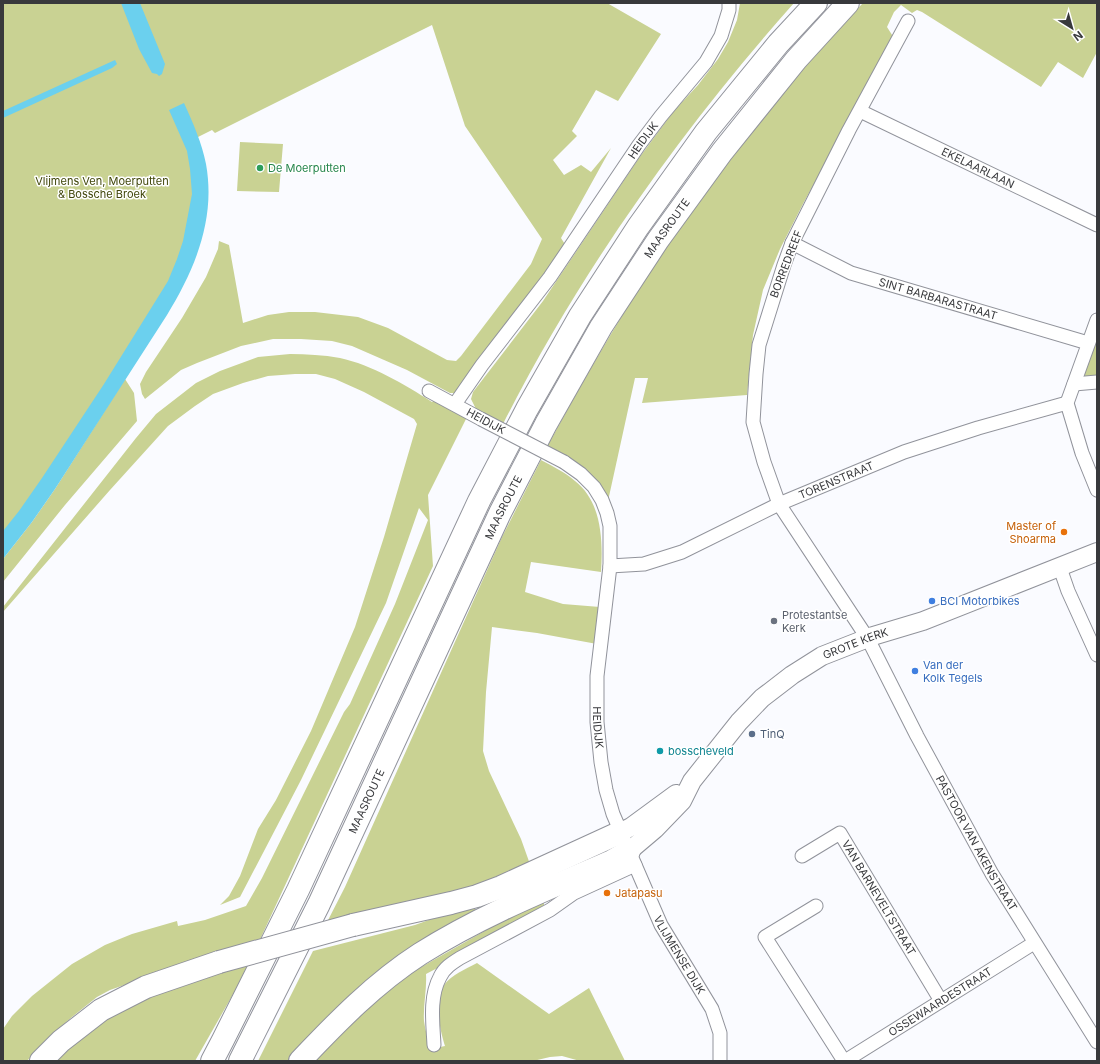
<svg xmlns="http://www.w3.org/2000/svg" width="1100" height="1064" font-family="Inter,sans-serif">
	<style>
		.green { fill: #c9d293 }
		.water { fill: #6bd0ee }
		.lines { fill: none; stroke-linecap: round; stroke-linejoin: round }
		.minor-casing { stroke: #91939b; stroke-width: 15 }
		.secondary-casing { stroke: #91939b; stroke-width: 20 }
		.motorway-casing { stroke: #91939b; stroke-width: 24 }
		.minor { stroke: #fff; stroke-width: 13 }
		.secondary { stroke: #fff; stroke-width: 18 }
		.motorway { stroke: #fff; stroke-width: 22 }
		.minor-bridge-casing { stroke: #91939b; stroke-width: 15; stroke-linecap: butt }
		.motorway-bridge-casing { stroke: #91939b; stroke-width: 24; stroke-linecap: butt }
		.minor-bridge { stroke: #fff; stroke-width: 13 }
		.motorway-bridge { stroke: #fff; stroke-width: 22 }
		.leisure-dot { fill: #2e9e5b; stroke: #fff; stroke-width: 1.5 }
		.food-dot { fill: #e8710a; stroke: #fff; stroke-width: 1.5 }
		.shop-dot { fill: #3f7fe0; stroke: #fff; stroke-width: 1.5 }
		.worship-dot { fill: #6b7280; stroke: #fff; stroke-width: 1.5 }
		.service-dot { fill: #5c6f8a; stroke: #fff; stroke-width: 1.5 }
		.culture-dot { fill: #0f9aa8; stroke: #fff; stroke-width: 1.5 }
		.labels { text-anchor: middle; stroke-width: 3; stroke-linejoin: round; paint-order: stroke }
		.street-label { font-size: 11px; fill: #38393c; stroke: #fff }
		.leisure-label { font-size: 11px; fill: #27864d; stroke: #fff; text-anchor: start }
		.park-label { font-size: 11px; fill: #41470b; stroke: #fff }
		.food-label { font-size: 11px; fill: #c56008; stroke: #fff; text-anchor: end }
		.shop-label { font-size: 11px; fill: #366cbe; stroke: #fff; text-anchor: start }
		.worship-label { font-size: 11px; fill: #5b616d; stroke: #fff; text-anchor: start }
		.service-label { font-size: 11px; fill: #4e5e75; stroke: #fff; text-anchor: start }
		.culture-label { font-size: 11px; fill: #0d838f; stroke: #fff; text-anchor: start }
	</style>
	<rect width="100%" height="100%" fill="#fafbff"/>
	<path class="green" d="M3,3H607L661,34L618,101L596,90L572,131L577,136L553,160L564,175L581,165L591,172L611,148L561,238L566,246L457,393H450L407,370L352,346L332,341L301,339H273L241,346L197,363L181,370L145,399L142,394L140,384L146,372L182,318L206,277L218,249L219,241L229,245L243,323L268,315L289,312H315L358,317L388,328L447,360L456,361L461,356L531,264L542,239L465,126L432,25L215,133L212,130L192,140L197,156L186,262L3,544Z
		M740,3H794C681,130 580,272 503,424L476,409L471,399L473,392L543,301L639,158L673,112L698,85L718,59L728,42L737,20Z
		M863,3H1097V52L1083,78L1058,62L1041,87L922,12L917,10L912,13L901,5L894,12L887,27L894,38L804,202L780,249L763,290L753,335L747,395L642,403L648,378H635L608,501L547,447C588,371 632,296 681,225C706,188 735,154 762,119C794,79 827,40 863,3Z
		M240,142L283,144L279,192L237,191Z
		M1097,334V376L1081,378Z
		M290,354C307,354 323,355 340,358C372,365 404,384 432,402L436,399L468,415L428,495L433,566L257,946L147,977L110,990L97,997L72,1017L49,1037L27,1061H3V1029L12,1016L32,996L72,964L105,945L132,934L177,921L178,926L205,920L246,906L262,878L344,712L350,704L395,604L428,520L419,508L386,603L301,780L240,897L220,905L229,896L240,876L258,829L276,800L311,731L355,627L384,537L417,424L414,419L364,392L335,379L316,374H295L268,376L243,383L213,394L195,406L168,426L110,490L3,612V607L136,438L156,414L196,383L220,371L258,357Z
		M125,379L134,393L137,421L65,505L3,582V559L32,522L55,489Z
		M541,460C552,466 565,472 575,481C602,502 603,541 601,572L531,562L525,592L563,604L600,607L597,644L537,633L492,627L486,692L483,751L489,771L521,839L531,867L481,887L324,928L345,887L502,537Z
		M544,901V905L464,954L426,974C427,990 423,1005 424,1021C425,1031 429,1040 430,1049L445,1046C440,1030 433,1000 444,985C451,975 466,969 477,963L549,1014L589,988L625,1061H580L562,1056L550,1057L533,1061H310L389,989L416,970L504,920Z
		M473,904L478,917L292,1061H258L313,951L415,925Z
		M247,966L236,989L195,1061H47L103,1013L210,975Z"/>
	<path class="water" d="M121,3H140L165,64L162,74L159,76L157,74L152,73L139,49Z
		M115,60L117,64L112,68L3,118V111Z
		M184,103C193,123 202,143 206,164C216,219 195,269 167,315L55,489L32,522L3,559V531L19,511L42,478L104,384L168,281L177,259L183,241L192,194L190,169L187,151L169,110Z"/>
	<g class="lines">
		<defs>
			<g id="minor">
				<path id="s1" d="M908,21L849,130L792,243L784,265L759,345L756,374L753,422L764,462L779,504L868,639L917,736L992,874L1097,1042"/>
				<path id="s2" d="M860,111L1097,225"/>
				<path id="s3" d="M792,243L851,273L1088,343"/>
				<path d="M1097,320L1067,403L1082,453L1097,490"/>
				<path d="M1074,384L1097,382"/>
				<path d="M429,391L481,419"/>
				<path id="s4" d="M455,404L482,365L550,277L639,145L661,116L706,62L721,36L729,10V3"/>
				<path id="s5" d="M564,462L581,474L594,487L602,500L607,513L610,526V566L597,676V722L601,762L606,790L613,814L661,925L712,1009L720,1033V1061"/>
				<path id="s6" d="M610,566L644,564L682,552L779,504L904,452L978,428L1067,403"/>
				<path d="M1060,568L1068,591L1097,655"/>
				<path id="s7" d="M802,856L840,833L941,1001"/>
				<path d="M816,906L765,937L844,1061"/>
				<path d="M434,1045C433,1024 429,997 440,977C444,968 452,963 460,958L550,910L574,893L635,865"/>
				<path id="s8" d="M845,1061L1034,943"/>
			</g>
			<g id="secondary">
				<path d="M621,832L631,827L676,794"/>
				<path id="s9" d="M629,851L655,829L682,801L692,781L739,722L762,698L792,675L822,656L873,636L923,621L1097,552"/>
			</g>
			<g id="motorway">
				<path d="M353,925L451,903L477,896L501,887L621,832"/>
				<path d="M41,1061L61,1041L101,1010L146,987L219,962"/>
				<path d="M212,1061L223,1040L298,890L479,501L527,409L580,316L638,227L706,132L778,44L816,3"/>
				<path id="s10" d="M240,1061L319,904L500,513L546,424L601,327L658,240L722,152L796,60L848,3"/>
				<path d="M300,1061C337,1022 375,983 420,954C480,916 547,889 612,861L629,851"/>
			</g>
		</defs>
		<use href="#minor" class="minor-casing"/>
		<use href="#secondary" class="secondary-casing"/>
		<use href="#motorway" class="motorway-casing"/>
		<use href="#minor" class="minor"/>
		<use href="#secondary" class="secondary"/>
		<use href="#motorway" class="motorway"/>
		<defs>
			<path id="minor-bridge" d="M481,419L564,462"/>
			<path id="motorway-bridge" d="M219,962L353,925"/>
		</defs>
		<use href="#minor-bridge" class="minor-bridge-casing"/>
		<use href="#motorway-bridge" class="motorway-bridge-casing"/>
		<use href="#minor-bridge" class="minor-bridge"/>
		<use href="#motorway-bridge" class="motorway-bridge"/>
	</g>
	<circle class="leisure-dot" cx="260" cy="168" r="4"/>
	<g class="food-dot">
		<circle cx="1064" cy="532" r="4"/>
		<circle cx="607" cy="893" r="4"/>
	</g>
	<g class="shop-dot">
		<circle cx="932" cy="601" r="4"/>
		<circle cx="915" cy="671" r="4"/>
	</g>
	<circle class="worship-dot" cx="774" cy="621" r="4"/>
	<circle class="service-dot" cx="752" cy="734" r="4"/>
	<circle class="culture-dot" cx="660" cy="751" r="4"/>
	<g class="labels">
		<g class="street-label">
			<text dy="4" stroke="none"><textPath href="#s4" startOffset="324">HEIDIJK</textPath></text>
			<text dy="4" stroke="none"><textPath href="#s2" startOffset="131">EKELAARLAAN</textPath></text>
			<text dy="4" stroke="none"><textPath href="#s10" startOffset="937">MAASROUTE</textPath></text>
			<text transform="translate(786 264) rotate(-69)" y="4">BORREDREEF</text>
			<text dy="4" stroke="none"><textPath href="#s3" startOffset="157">SINT BARBARASTRAAT</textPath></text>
			<text transform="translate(486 421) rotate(28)" y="4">HEIDIJK</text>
			<text dy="4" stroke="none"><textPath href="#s6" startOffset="244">TORENSTRAAT</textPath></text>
			<text dy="4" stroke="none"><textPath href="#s10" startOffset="613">MAASROUTE</textPath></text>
			<text dy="4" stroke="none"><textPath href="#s9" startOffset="313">GROTE KERK</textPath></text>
			<text dy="4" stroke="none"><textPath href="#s5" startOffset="284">HEIDIJK</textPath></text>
			<text dy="4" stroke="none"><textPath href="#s10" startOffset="289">MAASROUTE</textPath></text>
			<text dy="4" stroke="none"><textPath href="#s1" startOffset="914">PASTOOR VAN AKENSTRAAT</textPath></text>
			<text dy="4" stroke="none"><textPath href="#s7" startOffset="120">VAN BARNEVELTSTRAAT</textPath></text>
			<text dy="4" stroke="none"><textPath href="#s5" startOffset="528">VLIJMENSE DIJK</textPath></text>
			<text dy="4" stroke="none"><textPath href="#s8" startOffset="112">OSSEWAARDESTRAAT</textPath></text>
		</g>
		<g class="leisure-label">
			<text x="268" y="172">De Moerputten</text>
		</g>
		<g class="park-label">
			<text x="102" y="185">Vlijmens Ven, Moerputten<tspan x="102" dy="13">&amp; Bossche Broek</tspan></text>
		</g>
		<g class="food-label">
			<text x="1056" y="530">Master of<tspan x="1056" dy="13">Shoarma</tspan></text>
			<text x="615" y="897" text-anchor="start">Jatapasu</text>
		</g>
		<g class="shop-label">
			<text x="940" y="605">BCI Motorbikes</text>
			<text x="923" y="669">Van der<tspan x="923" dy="13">Kolk Tegels</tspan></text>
		</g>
		<g class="worship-label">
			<text x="782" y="619">Protestantse<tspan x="782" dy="13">Kerk</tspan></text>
		</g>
		<g class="service-label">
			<text x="760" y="738">TinQ</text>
		</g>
		<g class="culture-label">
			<text x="668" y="755">bosscheveld</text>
		</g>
	</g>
	<rect width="1100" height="1064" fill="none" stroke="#38393c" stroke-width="8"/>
	<g transform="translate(1072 28) rotate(143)" stroke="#ffffff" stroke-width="3" paint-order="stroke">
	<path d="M0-3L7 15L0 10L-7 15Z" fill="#38393c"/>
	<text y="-6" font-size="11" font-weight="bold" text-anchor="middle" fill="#38393c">N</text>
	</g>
</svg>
